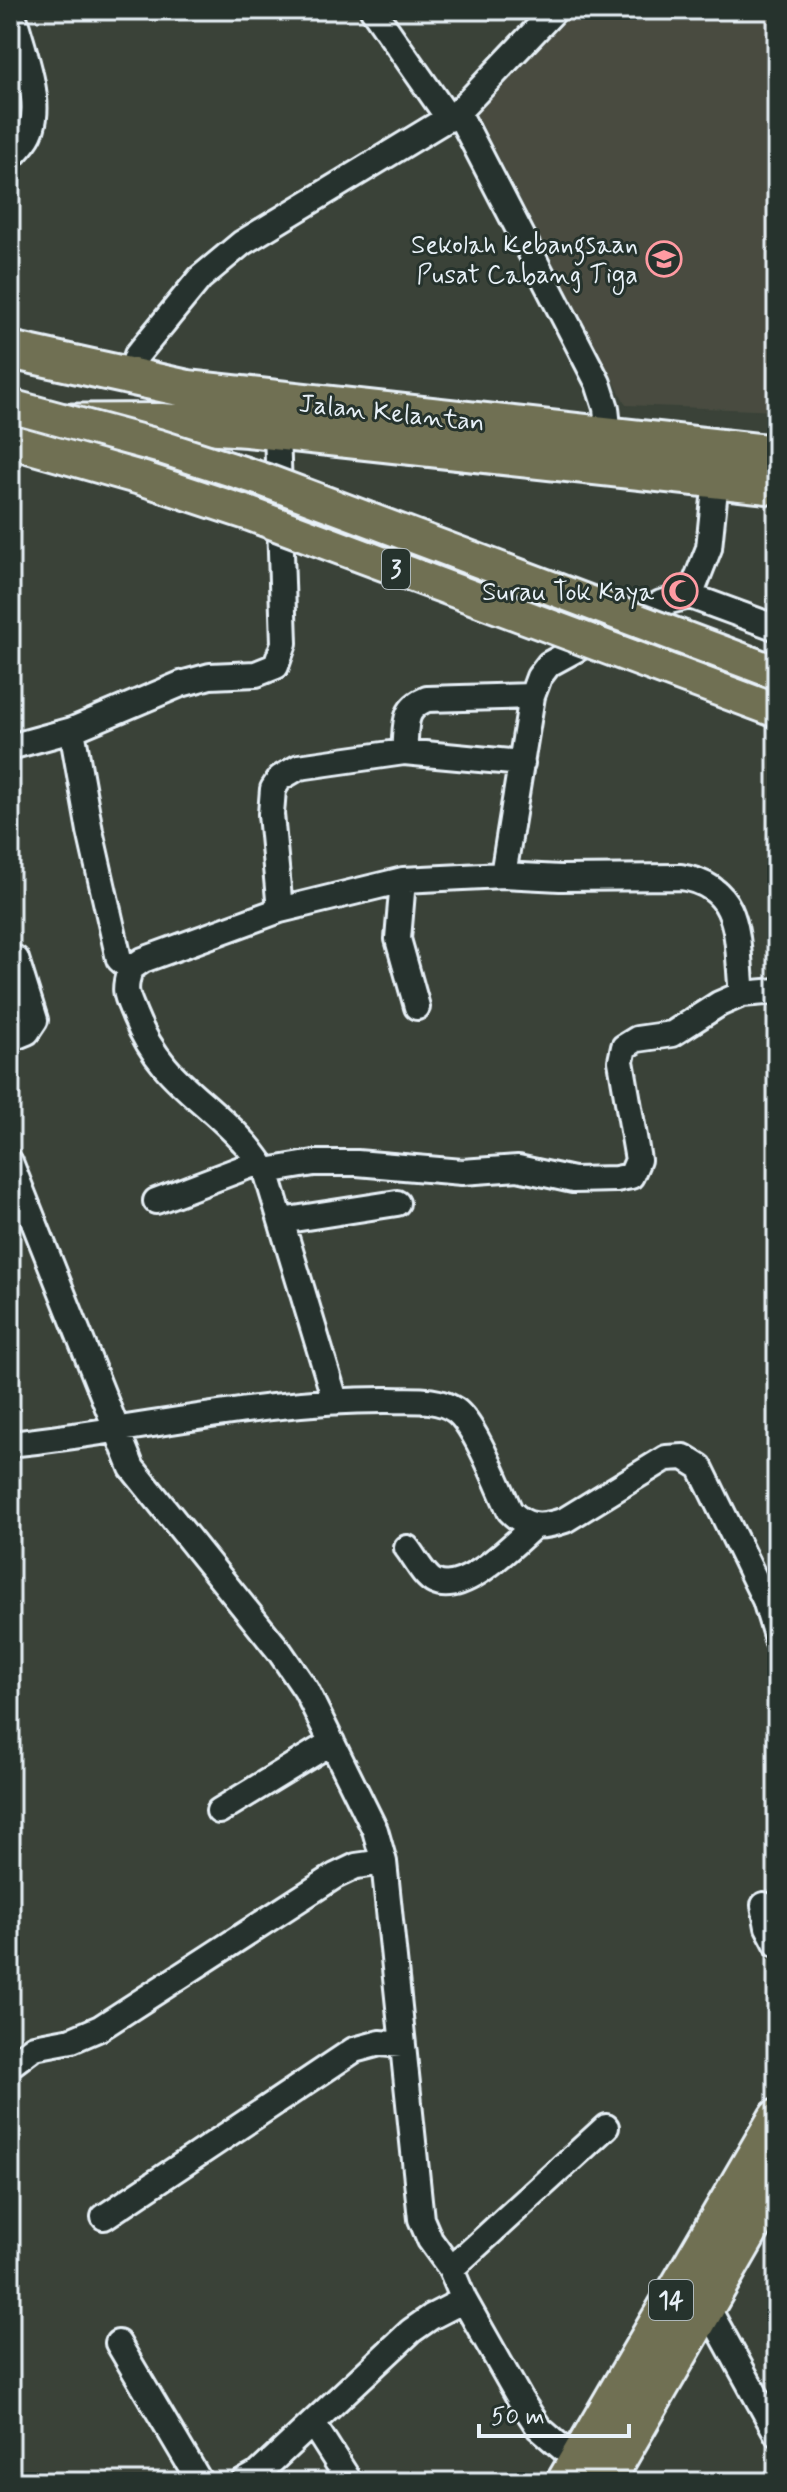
<svg xmlns="http://www.w3.org/2000/svg" width="787" height="2492" font-family="Mynerve,sans-serif">
	<style>
		.built { fill: #484c40 }
		.lines { fill: none; stroke-linecap: round; stroke-linejoin: round }
		.minor-casing { stroke: #e8f1f8; stroke-width: 30 }
		.highway-casing { stroke: #e8f1f8; stroke-width: 42 }
		.minor { stroke: #26332d; stroke-width: 24 }
		.highway { stroke: #706f52; stroke-width: 36 }
		.major-bridge-casing { stroke: #e8f1f8; stroke-width: 38; stroke-linecap: butt }
		.major-bridge { stroke: #706f52; stroke-width: 32 }
		.labels { text-anchor: middle; stroke-width: 6; stroke-linejoin: round; paint-order: stroke }
		.shield { fill: #26332d; stroke: #aeb8bb; stroke-width: 2 }
		.shield-label { font-size: 24px; font-weight: bold; fill: #e8f1f8 }
		.poi-label { font-size: 26px; fill: #e8f1f8; stroke: #26332d; text-anchor: end }
		.street-label { font-size: 26px; fill: #e8f1f8; stroke: #26332d }
	</style>
	<rect width="100%" height="100%" fill="#3a4238"/>
	<filter id="ink" filterUnits="userSpaceOnUse"><feTurbulence type="fractalNoise" baseFrequency=".0125" numOctaves="2"/><feDisplacementMap in="SourceGraphic" scale="16" xChannelSelector="R" yChannelSelector="G"/><feConvolveMatrix kernelMatrix="1 2 1 2 8 2 1 2 1" color-interpolation-filters="sRGB"/></filter>
	<g filter="url(#ink)">
		<path class="built" d="M561,10H777V411L626,405L476,113Z"/>
		<g class="lines">
			<defs>
				<path id="minor" d="M373,10L449,119
					M458,112L598,383L606,408L609,436
					M10,158C18,149 29,139 32,127C42,95 20,42 12,10
					M129,378L137,355L200,278L242,243L458,112L555,10
					M690,596L777,628
					M72,730L90,831L119,959L130,969
					M10,747L72,730L181,684L210,676L256,674L276,666L284,643L277,431
					M404,752C407,727 401,709 427,699L532,696
					M503,875L560,878L681,877C745,887 736,943 742,994
					M403,880L398,939L417,1007
					M280,910L271,814L273,789L280,778L299,767L404,752L522,763
					M10,1039L27,1032L35,1020L16,959
					M10,1162L132,1468L280,1652L306,1690L375,1830L384,1862L421,2219L430,2240L451,2269L464,2300L520,2399L539,2428L577,2461
					M266,1171L314,1163H357L462,1172L518,1168L573,1180L616,1179L631,1176L638,1160L621,1061L624,1047L637,1039L672,1034L719,1004L742,994L777,991
					M156,1201L259,1162
					M281,1221L397,1203
					M335,1400L266,1171C259,1161 252,1150 243,1141C200,1094 161,1080 135,1016C126,994 123,992 130,969L143,960L280,910L403,880L503,875L532,696L539,677L549,664L661,603L690,596L709,548L716,479
					M10,1444C137,1431 261,1399 390,1400C411,1401 436,1397 455,1410C475,1424 498,1486 510,1511C527,1529 542,1528 565,1520L666,1458L684,1457L700,1467L765,1600L777,1639
					M407,1548C415,1558 424,1577 435,1582C464,1596 513,1544 534,1526
					M219,1811L332,1742
					M764,1905L768,1927L777,1944
					M10,2065L34,2047L72,2040L100,2028L335,1876L356,1866L384,1862
					M104,2217L354,2050L380,2043L402,2045
					M451,2269L606,2127
					M706,2305L777,2434
					M118,2343L200,2482
					M313,2424L350,2482
					M243,2482L259,2473L411,2331L431,2317L464,2300"/>
				<path id="highway" d="M10,350L188,389L777,454
					M10,423L161,422L247,428L777,486
					M565,2482L777,2118
					M605,2482L777,2184"/>
			</defs>
			<use href="#minor" class="minor-casing"/>
			<use href="#highway" class="highway-casing"/>
			<use href="#minor" class="minor"/>
			<use href="#highway" class="highway"/>
			<defs>
				<path id="major-bridge" d="M10,406L158,446L264,480L777,673
					M10,441L144,479L250,514L777,711"/>
			</defs>
			<use href="#major-bridge" class="major-bridge-casing"/>
			<use href="#major-bridge" class="major-bridge"/>
		</g>
	</g>
	<defs>
		<symbol id="school-ring" viewBox="-11 -11 22 22"><circle r="9.5" fill="#26332d" stroke="#ff9aa2" stroke-width="1.5"/><path d="M0-5L7-2L0 1L-7-2ZM-4 1L0 2.5L4 1V4Q0 6-4 4Z" fill="#ff9aa2"/></symbol>
		<symbol id="mosque-ring" viewBox="-11 -11 22 22"><circle r="9.5" fill="#26332d" stroke="#ff9aa2" stroke-width="1.5"/><path d="M3.5-4.9A6 6 0 1 0 3.5 4.9A5 5 0 1 1 3.5-4.9Z" fill="#ff9aa2"/></symbol>
	</defs>
	<g fill-rule="evenodd">
		<use href="#school-ring" x="644" y="239" width="40" height="40"/>
		<use href="#mosque-ring" x="660" y="571" width="40" height="40"/>
	</g>
	<g class="labels">
		<g class="shield">
			<rect x="382" y="549" width="28" height="40" rx="6"/>
			<rect x="649" y="2280" width="44" height="40" rx="6"/>
		</g>
		<g class="shield-label">
			<text x="396" y="577">3</text>
			<text x="671" y="2308">14</text>
		</g>
		<g class="poi-label">
			<text x="638" y="253">Sekolah Kebangsaan<tspan x="638" dy="30">Pusat Cabang Tiga</tspan></text>
			<text x="654" y="600">Surau Tok Kaya</text>
		</g>
		<g class="street-label">
			<text transform="translate(392 412) rotate(6)" y="9">Jalan Kelantan</text>
		</g>
	</g>
	<rect width="787" height="2492" fill="none" stroke="#26332d" stroke-width="40"/>
	<rect x="20" y="20" width="747" height="2452" fill="none" stroke="#e8f1f8" stroke-width="3" filter="url(#ink)"/>
	<path d="M479 2424v12h150v-12" fill="none" stroke="#e8f1f8" stroke-width="4"/>
	<text x="491" y="2424" font-size="24" fill="#e8f1f8" stroke="#26332d" stroke-width="6" paint-order="stroke">50 m</text>
</svg>
